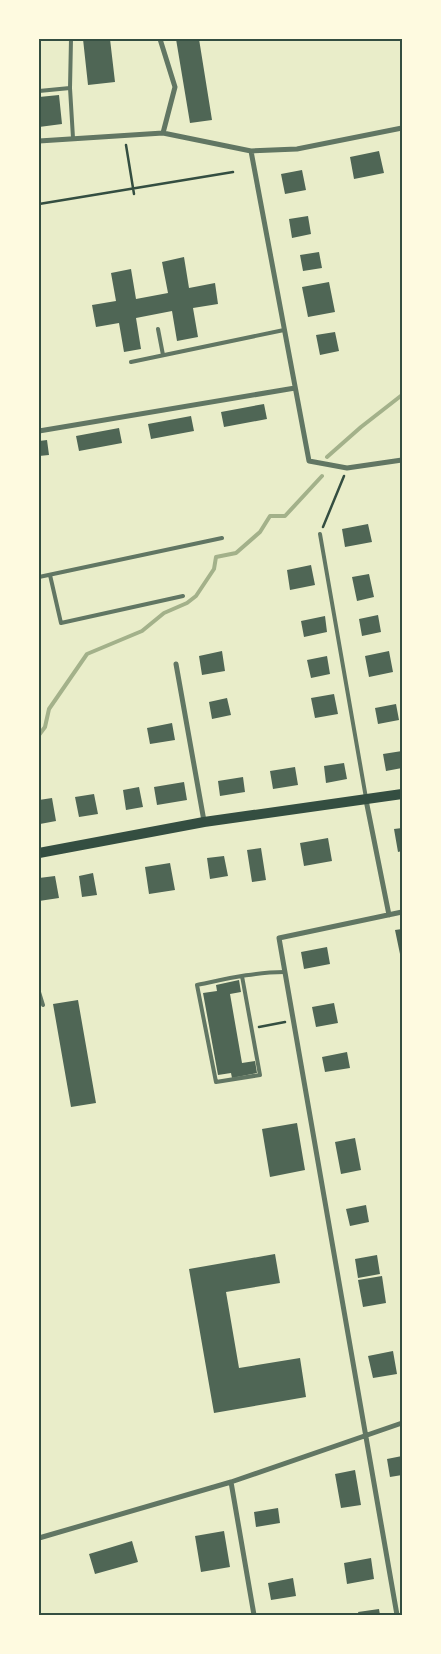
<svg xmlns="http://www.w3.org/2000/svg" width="441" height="1654" font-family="Commissioner,sans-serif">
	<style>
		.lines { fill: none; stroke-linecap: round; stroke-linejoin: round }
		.stream { stroke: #a3b18a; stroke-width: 4 }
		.building { fill: #4f6655 }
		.path { stroke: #344e41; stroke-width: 2.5 }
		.service { stroke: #617663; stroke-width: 4 }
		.minor { stroke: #617663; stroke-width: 5 }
		.secondary { stroke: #344e41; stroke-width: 10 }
		.neatline { fill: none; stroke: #344e41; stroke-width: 2 }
	</style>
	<rect width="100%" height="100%" fill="#e9edc9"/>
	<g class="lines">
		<path class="stream" d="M327,457L361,427L402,395
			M39,735L45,727L49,709L87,654L142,631L164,613L187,603L196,596L214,569L216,557L236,553L260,532L270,516H285L322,476"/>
	</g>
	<path class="building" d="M83,39H110L115,82L88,85Z
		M176,39H199L212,120L190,123Z
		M59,95L62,124L39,127V97Z
		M379,151L384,173L354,179L350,157Z
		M302,170L306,190L285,194L281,174Z
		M308,216L311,234L292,238L289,219Z
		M319,252L322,268L303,271L300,255Z
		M184,257L189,288L215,283L218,304L193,308L198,337L177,341L172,311L136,318L141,349L124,352L119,323L96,327L92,305L116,301L111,273L131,269L136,299L168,293L162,262Z
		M329,282L335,312L308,317L302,287Z
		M335,332L339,351L320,355L316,335Z
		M264,404L267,419L224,427L221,412Z
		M191,416L194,431L151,439L148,424Z
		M119,428L122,443L79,451L76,436Z
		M47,440L49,455L39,456V441Z
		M368,524L372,542L345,547L342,529Z
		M311,565L315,585L290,590L287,570Z
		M369,574L374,597L357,601L352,577Z
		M378,615L381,632L362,636L359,619Z
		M325,616L327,632L304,637L301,621Z
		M222,651L225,671L202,675L199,656Z
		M389,651L393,672L369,677L365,656Z
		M327,656L330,674L311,678L307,660Z
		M334,694L338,714L315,718L311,698Z
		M227,698L231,715L212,719L209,702Z
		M396,704L399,720L378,724L375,708Z
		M172,723L175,740L150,744L147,728Z
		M402,751V768L386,771L383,754Z
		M344,763L347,779L326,783L324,766Z
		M295,767L298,785L273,789L270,771Z
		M243,777L245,792L220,796L218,781Z
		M184,782L187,800L157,805L154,787Z
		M139,787L143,807L126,810L123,790Z
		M94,794L98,814L79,817L75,797Z
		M52,798L56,821L40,824L39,800Z
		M402,828V851L398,852L394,829Z
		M328,838L332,861L304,866L300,843Z
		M261,848L266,880L252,882L247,850Z
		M224,856L228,876L210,879L207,858Z
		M170,863L175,890L149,894L145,867Z
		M93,873L97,895L82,897L79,876Z
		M55,876L59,898L39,901V878Z
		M402,929V953L400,954L395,930Z
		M327,947L330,964L304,969L301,952Z
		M239,980L241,992L230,994L242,1063L255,1061L257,1073L232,1078L231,1073L218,1075L203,993L217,991L216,985Z
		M78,1000L96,1103L71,1107L53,1004Z
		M334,1003L338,1023L316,1027L312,1007Z
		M347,1052L350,1068L325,1072L322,1057Z
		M297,1123L305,1170L270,1177L262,1129Z
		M355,1138L361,1170L341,1174L335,1142Z
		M366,1205L369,1222L350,1226L346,1209Z
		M275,1254L280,1283L226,1292L239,1368L300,1358L306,1397L214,1413L189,1269Z
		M377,1255L380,1274L358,1278L355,1259Z
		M382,1276L386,1303L363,1307L358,1280Z
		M393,1351L397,1374L373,1378L368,1356Z
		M402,1456V1475L390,1477L387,1459Z
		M355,1470L361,1505L341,1508L335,1474Z
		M278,1508L280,1523L256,1527L254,1512Z
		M224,1531L230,1567L201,1572L195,1536Z
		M132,1541L138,1562L95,1574L89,1554Z
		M371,1558L374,1579L347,1584L344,1563Z
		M293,1578L296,1596L271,1600L268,1583Z
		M379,1609L380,1615H359L358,1612Z"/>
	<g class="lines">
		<path class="path" d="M126,145L134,194
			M39,204L233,172
			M323,527L344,476
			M259,1027L285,1022"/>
		<path class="service" d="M71,39L70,88L73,138
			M39,91L70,88
			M158,329L163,355
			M131,362L284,330
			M320,534L366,798
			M50,575L61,623L183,596
			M39,577L222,538
			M242,976L260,1075L216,1082L197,985C226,979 255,972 284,972
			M39,992L43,1005"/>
		<path class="minor" d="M160,39L175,87L163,133
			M39,141L163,133L251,151L297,149L402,128
			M251,151L309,461L347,468L402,460
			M39,431L295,388
			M176,664L204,821
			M366,800L389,915
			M231,1482L254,1615
			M39,1538L231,1482L402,1423
			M397,1615L279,938L402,912"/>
		<path class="secondary" d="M39,853L204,822L402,794"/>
	</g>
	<rect width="441" height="1654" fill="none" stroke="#fefae0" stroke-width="80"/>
	<rect x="40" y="40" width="361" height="1574" class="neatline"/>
</svg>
